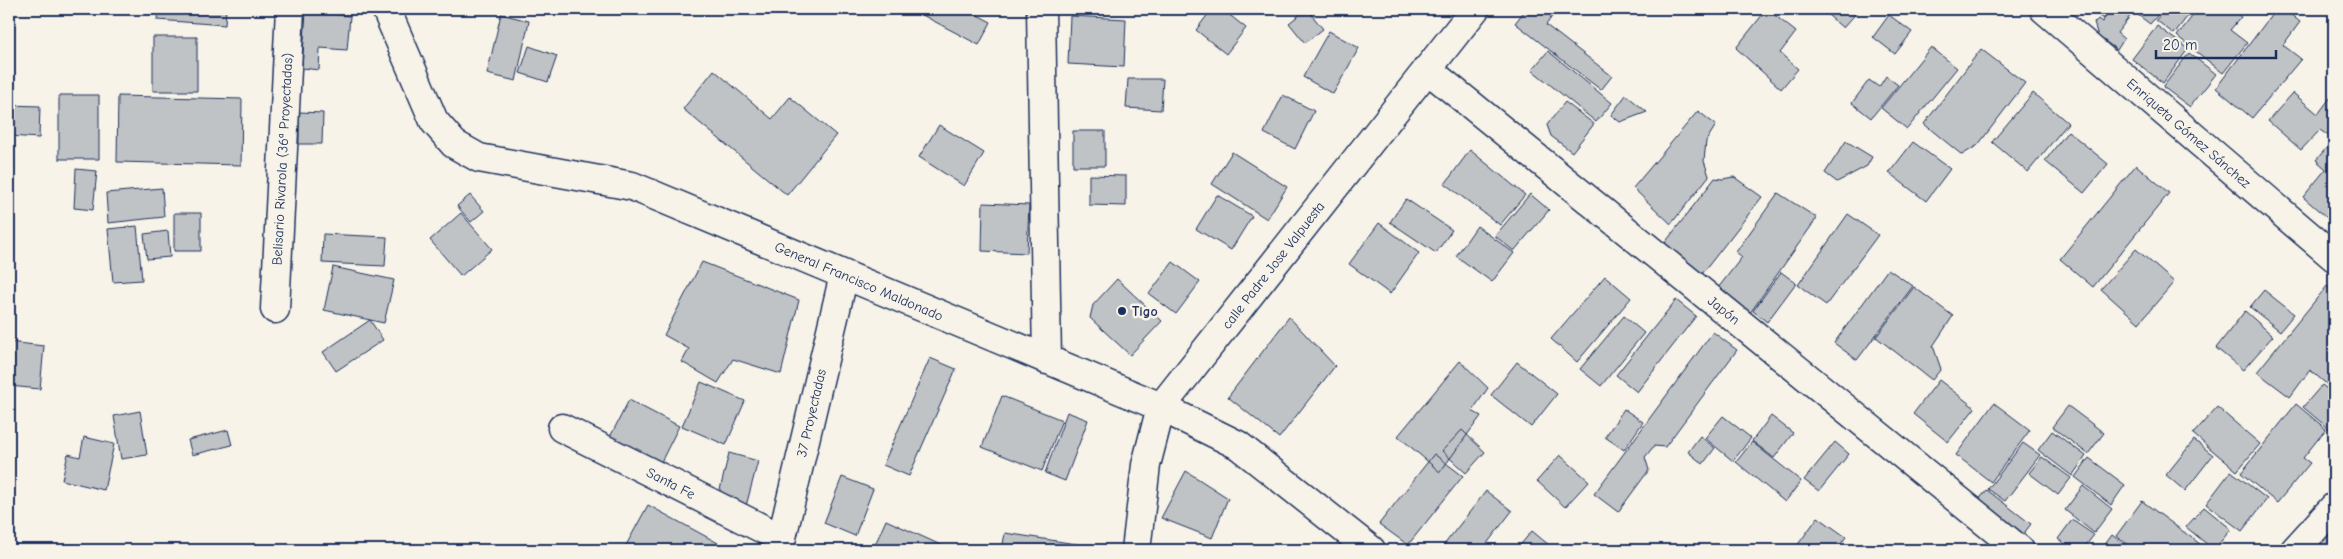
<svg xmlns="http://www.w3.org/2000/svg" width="2343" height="559" font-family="'Comic Neue',sans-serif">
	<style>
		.building { fill: #c0c3c5; stroke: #1b2f5e }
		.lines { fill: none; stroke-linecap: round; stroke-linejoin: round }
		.minor-casing { stroke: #1b2f5e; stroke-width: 31 }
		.minor { stroke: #f7f3e8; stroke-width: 28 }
		.poi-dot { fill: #1b2f5e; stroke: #f7f3e8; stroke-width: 2 }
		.labels { text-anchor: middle; stroke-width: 5; stroke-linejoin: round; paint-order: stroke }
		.street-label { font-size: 14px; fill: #1b2f5e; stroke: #f7f3e8 }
		.poi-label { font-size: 14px; font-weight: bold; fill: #1b2f5e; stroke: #f7f3e8; text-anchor: start }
	</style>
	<rect width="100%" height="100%" fill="#f7f3e8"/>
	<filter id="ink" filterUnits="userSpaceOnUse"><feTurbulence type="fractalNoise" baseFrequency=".02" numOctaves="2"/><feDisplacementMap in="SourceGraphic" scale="10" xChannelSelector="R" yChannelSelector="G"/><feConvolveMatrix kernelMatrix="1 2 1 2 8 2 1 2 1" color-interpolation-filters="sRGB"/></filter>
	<g filter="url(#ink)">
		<path class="building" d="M158,9H226L225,25L157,20Z
			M911,9H966L991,22L979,45Z
			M1212,9H1222L1246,28L1226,54L1196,30Z
			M1307,9L1323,29L1305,43L1289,23Z
			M1526,9H1543L1553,15L1546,25L1612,76L1601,90L1515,23Z
			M1767,9L1796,32L1780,53L1798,69L1781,89L1736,48Z
			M1821,9H1860L1843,28Z
			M2089,9H2111L2103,19Z
			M2112,9H2121L2130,16L2117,33L2124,39L2117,50L2098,36L2094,23L2098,19L2102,22Z
			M2130,9H2163L2150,24Z
			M2165,9H2193L2174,34L2156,20Z
			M2198,9H2232L2241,17L2230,30L2247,43L2223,73L2177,36Z
			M2276,9H2284L2300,22L2283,45L2301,59L2252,118L2216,88Z
			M306,12L350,16L347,50L320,48L319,70L302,68Z
			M501,14L529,21L516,81L487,74Z
			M1889,15L1912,32L1895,54L1873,37Z
			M1070,16L1126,19L1124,67L1068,64Z
			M2157,26L2188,49L2163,83L2132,59Z
			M1329,31L1359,48L1333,94L1303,77Z
			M153,37H197V91H153Z
			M529,46L557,56L548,82L520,73Z
			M1931,47L1957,68L1907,129L1881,108Z
			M1981,49L2025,83L1978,145L1962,155L1924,124Z
			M1548,51L1612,103L1596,122L1532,70Z
			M2189,53L2216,74L2190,107L2163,87Z
			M714,70L772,119L790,97L836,135L787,195L683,109Z
			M1886,76L1898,85L1871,118L1852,103L1869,80L1879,87Z
			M1128,79H1163L1161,110L1126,108Z
			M2033,93L2068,123L2028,172L1992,142Z
			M2293,93L2318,114L2334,93L2333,139L2320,130L2301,150L2268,121Z
			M59,95H99V159H59Z
			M1283,95L1314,111L1295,149L1264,133Z
			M1626,95L1647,112L1620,122L1611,115Z
			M118,96L242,99L241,165L117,162Z
			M1565,102L1594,124L1572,152L1551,136L1547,125Z
			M9,105L40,106L39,138L9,136Z
			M1698,111L1716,125L1706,141L1704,161L1709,176L1671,224L1633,188Z
			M299,112L323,113L322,144H299Z
			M939,125L984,153L964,186L919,157Z
			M1073,131H1105V166H1073Z
			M2068,131L2108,164L2084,193L2045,161Z
			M2334,139V221L2333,223L2303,197L2326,169L2316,160Z
			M1846,141L1872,157L1867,166L1837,182L1825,173Z
			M1913,142L1950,169L1926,201L1889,173Z
			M1470,150L1525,195L1500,225L1445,184Z
			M1232,152L1287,187L1267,219L1212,184Z
			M2136,165L2169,193L2093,287L2060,259Z
			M76,169L97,171L93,210L74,208Z
			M1089,175L1126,176V206L1089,205Z
			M1734,177L1762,197L1702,274L1664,244L1715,178L1722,179Z
			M162,188L164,217L108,223L106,193Z
			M1778,193L1817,218L1750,313L1718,288L1742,257L1736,252Z
			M1530,194L1549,210L1514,251L1495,236Z
			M470,195L484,211L471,222L457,206Z
			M1217,195L1252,216L1231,250L1196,229Z
			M1406,199L1452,230L1436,253L1390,222Z
			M983,203L1029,205L1027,253L982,251Z
			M174,213H201V251H174Z
			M461,213L492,249L461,276L430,240Z
			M1848,214L1878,235L1826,305L1798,285Z
			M1379,223L1419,253L1390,294L1349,264Z
			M137,226L142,280L113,282L108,229Z
			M1477,226L1514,253L1492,282L1456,256Z
			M168,231L170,257L147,259L144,234Z
			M323,234L387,237L385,266L322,263Z
			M2136,249L2174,282L2139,323L2101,289Z
			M702,262L799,300L781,374L733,359L718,383L682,362L689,349L664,335Z
			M1173,262L1200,282L1176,314L1149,294Z
			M9,266H11L9,288Z
			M333,267L394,280L384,323L324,310Z
			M1888,269L1913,286L1857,360L1834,343Z
			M1781,272L1796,283L1767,322L1753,311Z
			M1605,276L1631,298L1577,362L1551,339Z
			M1117,279L1162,321L1130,355L1090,318L1093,305Z
			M2327,286L2334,292V382L2330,387L2310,370L2290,397L2257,372Z
			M1914,287L1953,316L1933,346L1941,369L1932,380L1876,337Z
			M2264,290L2294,314L2280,331L2250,307Z
			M1676,300L1696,316L1637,392L1616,375Z
			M2245,311L2273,336L2243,370L2216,348Z
			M1624,316L1644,333L1601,386L1580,369Z
			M1289,317L1335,366L1279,438L1228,397Z
			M370,320L383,340L336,371L323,352Z
			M1713,332L1737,350L1665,447L1654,446L1645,457L1649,470L1618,512L1594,494Z
			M9,342L44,346L40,389L9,386Z
			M930,358L956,369L909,476L883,465Z
			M1460,361L1488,388L1472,411L1481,416L1440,472L1398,436Z
			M1517,362L1557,394L1531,427L1491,395Z
			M1939,380L1975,408L1948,442L1913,414Z
			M701,382L745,401L726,445L682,426Z
			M2322,385L2334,394V433L2303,407Z
			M1002,396L1062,420L1042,471L982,447Z
			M629,400L679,426L660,464L609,439Z
			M1994,403L2030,430L1991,482L1956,455Z
			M2296,404L2326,429L2303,458L2310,463L2277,503L2241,473Z
			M2068,406L2104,433L2088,454L2052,427Z
			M2217,407L2260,444L2237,471L2193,434Z
			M1624,409L1643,422L1624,450L1605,437Z
			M140,411L147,455L121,459L114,416Z
			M1067,412L1088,420L1065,481L1045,473Z
			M1723,416L1751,438L1733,461L1705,438Z
			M1771,416L1793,433L1774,458L1752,441Z
			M228,430L232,445L192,455L188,440Z
			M1462,430L1485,452L1466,473L1442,451Z
			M2052,431L2086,456L2072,476L2038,450Z
			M1700,436L1715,448L1703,464L1688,452Z
			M84,437L114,444L104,490L62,480L68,454L80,457Z
			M2194,440L2213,455L2185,491L2166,475Z
			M1752,442L1801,481L1785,502L1736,462Z
			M1835,442L1849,454L1819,491L1804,480Z
			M2023,443L2040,455L2005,501L1988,489Z
			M729,453L758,461L746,506L718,498Z
			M1434,454L1463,476L1408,545L1379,524Z
			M1560,455L1589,481L1565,507L1537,481Z
			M2042,457L2071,478L2058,495L2029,473Z
			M2089,458L2125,485L2111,505L2075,477Z
			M1186,471L1228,498L1212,538L1161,518Z
			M2231,471L2267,499L2242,531L2206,504Z
			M842,477L873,489L855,536L824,523Z
			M2083,486L2112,509L2094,533L2065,510Z
			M1987,490L2031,524L2021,537L1976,503Z
			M1486,491L1512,511L1482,550H1440Z
			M2142,501L2200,544L2196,550H2136L2116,536Z
			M648,505L718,543L714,550L624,549Z
			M2204,507L2231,529L2214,550L2186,527Z
			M1818,517L1846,537L1836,550H1794Z
			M886,520L945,547L944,550H882L874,547Z
			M2072,520L2094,535L2082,550H2073L2058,539Z
			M1532,531L1555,550H1516Z
			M2327,532L2334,537V550H2311Z
			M1005,533L1089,546V550H1002Z
			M2112,535L2132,550H2101Z
			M1948,544L1955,550H1943Z
			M467,545L473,550H462Z"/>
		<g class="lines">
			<defs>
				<path id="minor" d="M386,9L434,121L454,144L479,158L632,186L1161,407L1238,445L1371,550
					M1041,9L1047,360
					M2044,9L2334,257
					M1427,69L2020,550
					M275,309L290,9
					M562,428L781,538
					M779,550L844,275
					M1136,550L1146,465L1161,407L1475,9
					M2295,550L2334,507"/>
			</defs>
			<use href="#minor" class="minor-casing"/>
			<use href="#minor" class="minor"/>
		</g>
	</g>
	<circle class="poi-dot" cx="1122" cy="311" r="5"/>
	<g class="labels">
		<g class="street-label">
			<text transform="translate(2189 133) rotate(41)" y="5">Enriqueta Gómez Sánchez</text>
			<text transform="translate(282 159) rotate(-87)" y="5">Belisario Rivarola (36ª Proyectadas)</text>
			<text transform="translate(1273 265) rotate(-52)" y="5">calle Padre Jose Valpuesta</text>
			<text transform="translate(859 281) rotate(23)" y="5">General Francisco Maldonado</text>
			<text transform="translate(1724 310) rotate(39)" y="5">Japón</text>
			<text transform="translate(811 413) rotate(-77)" y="5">37 Proyectadas</text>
			<text transform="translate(671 483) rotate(27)" y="5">Santa Fe</text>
		</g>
		<g class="poi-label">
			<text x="1132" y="316">Tigo</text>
		</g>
	</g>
	<rect width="2343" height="559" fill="none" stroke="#f7f3e8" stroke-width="30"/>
	<rect x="15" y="15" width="2313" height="529" fill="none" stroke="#1b2f5e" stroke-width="2" filter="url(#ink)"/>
	<path d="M2156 50v8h120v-8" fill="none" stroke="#1b2f5e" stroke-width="2.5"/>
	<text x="2163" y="50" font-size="15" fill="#1b2f5e" stroke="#f7f3e8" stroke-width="4" paint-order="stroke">20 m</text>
</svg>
